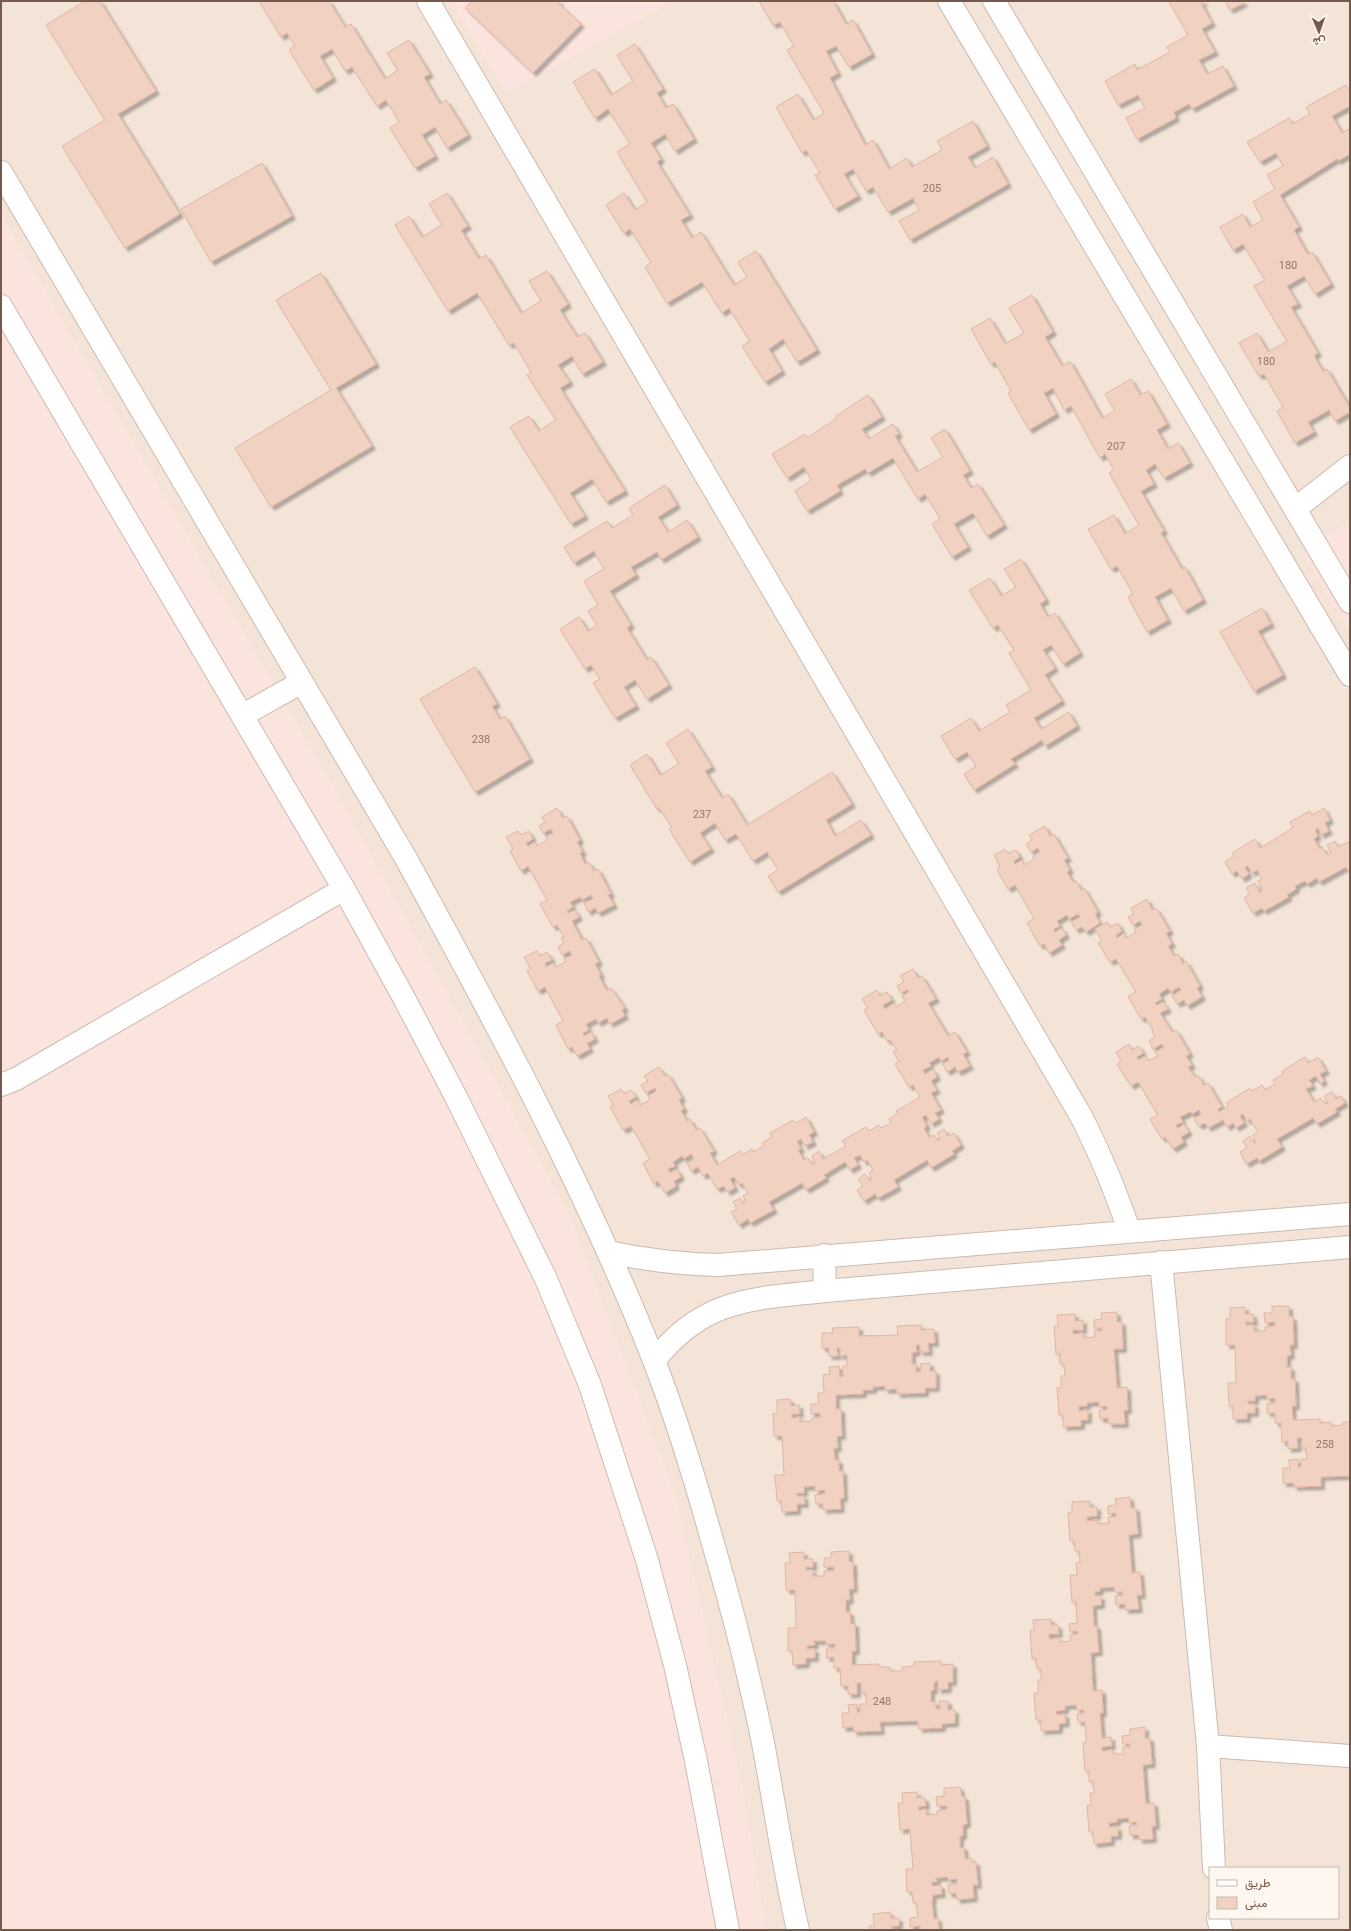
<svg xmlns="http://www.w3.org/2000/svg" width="1351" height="1931" font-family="Roboto,Vazirmatn,sans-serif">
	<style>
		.residential { fill: #f3e4d7; fill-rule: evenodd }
		.commercial { fill: #fbe4dd }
		.building { fill: #f0d1c2; stroke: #e1b6a3; filter: url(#shadow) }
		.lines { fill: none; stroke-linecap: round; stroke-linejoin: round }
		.minor-casing { stroke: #cdbaaf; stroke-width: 24 }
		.minor { stroke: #fff; stroke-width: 22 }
		.labels { text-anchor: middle; stroke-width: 3; stroke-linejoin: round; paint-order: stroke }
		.number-label { font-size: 11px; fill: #94776a }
	</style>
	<defs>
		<filter id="shadow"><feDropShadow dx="3.5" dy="3.5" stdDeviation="1" flood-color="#0004"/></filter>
	</defs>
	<rect width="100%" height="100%" fill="#fbf3e9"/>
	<path class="residential" d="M1,1H1350V1930H766L741,1781L675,1496L570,1217L331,784L1,216ZM1210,1868H1338V1918H1210Z"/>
	<path class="commercial" d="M451,1H674L506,93Z
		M1,216L331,784L570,1217L675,1496L741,1781L766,1930H1Z
		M1350,520V633L1302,553Z"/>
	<path class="building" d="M85,1H100L156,91L118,114L180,214L125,248L62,146L105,120L46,25Z
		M259,1H285V2L288,1H329L345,27L351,24L385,79L398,70L387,53L409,40L430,74L424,77L440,104L446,100L468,135L447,148L435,127L422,135L435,156L415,168L390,128L399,122L386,100L377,106L352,67L345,71L332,49L320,56L333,78L314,90L289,50L295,46L287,33L281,37Z
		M472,1H560L558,3L581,24L533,73L465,8Z
		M759,1H833L846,24L853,20L872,54L849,67L836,46L826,51L838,73L830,78L865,145L873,140L889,169L907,158L912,167L942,150L937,141L973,121L987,146L968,157L975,168L993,157L1008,184L910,240L899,221L919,210L913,198L888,212L873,187L866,191L853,169L844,174L858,196L835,209L815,175L820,173L806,150L802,153L776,107L798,94L813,120L824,113L787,50L794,46L780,22L773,25Z
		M1171,1H1205L1201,3L1212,23L1202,29L1215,52L1199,60L1207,74L1223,66L1234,86L1192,109L1189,104L1174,112L1176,118L1137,139L1126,118L1145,108L1138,95L1118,105L1105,81L1135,64L1137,70L1170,52L1167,47L1188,35L1169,2Z
		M1225,1H1243L1244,3L1230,10Z
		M635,44L663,89L657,93L666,108L673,104L694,139L675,151L665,134L651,143L661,159L657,162L690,215L681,220L692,238L701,232L734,285L747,277L738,262L756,251L817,350L797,362L783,339L769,349L782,371L765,382L742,346L750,341L729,308L722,313L702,282L667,303L645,267L651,262L630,229L624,233L606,205L624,193L635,210L647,202L617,152L630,144L608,109L595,118L573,82L595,69L611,95L633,81L617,55Z
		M1346,85L1350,92V106L1332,116L1342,133L1350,128V154L1338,161L1337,159L1280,195L1299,227L1294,230L1308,255L1312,252L1331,284L1315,294L1304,276L1287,286L1298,304L1291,307L1318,353L1314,356L1323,371L1327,369L1350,408V412L1335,421L1329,410L1308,422L1314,432L1295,443L1277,411L1283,407L1264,374L1259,376L1239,343L1257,333L1268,352L1287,341L1254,286L1265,280L1243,244L1233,250L1220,227L1243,214L1250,227L1263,220L1253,202L1275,189L1267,175L1283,166L1276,153L1260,162L1247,142L1289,118L1292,124L1310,114L1306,107Z
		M262,163L292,216L211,262L181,209Z
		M447,193L468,226L461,230L479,259L486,255L521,313L541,301L529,281L547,271L568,304L560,310L577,337L585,333L603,362L582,374L572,356L558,365L570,382L560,388L625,491L606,502L592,479L570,493L585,516L571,524L510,427L529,416L539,431L556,420L527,375L531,372L514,343L509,345L477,293L448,311L395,225L409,216L422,237L442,225L429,204Z
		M321,273L376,364L336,388L372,446L271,507L235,448L331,390L276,300Z
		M1032,295L1053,332L1045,337L1062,366L1070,361L1102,418L1115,411L1105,394L1131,379L1140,395L1148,391L1167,424L1157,430L1168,449L1178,443L1190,463L1164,478L1155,464L1146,470L1154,484L1141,491L1164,531L1161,533L1182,569L1185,567L1203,600L1184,611L1171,588L1155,597L1168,620L1147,632L1128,597L1133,594L1117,566L1111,569L1088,529L1114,515L1125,534L1139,525L1109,473L1114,470L1105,454L1100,458L1071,406L1064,410L1053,388L1044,393L1056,414L1029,430L1008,393L1011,391L995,362L991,364L971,329L990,318L1005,344L1024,333L1009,308Z
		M868,395L882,417L862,429L869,439L893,424L899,434L895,436L917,472L943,457L931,438L945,429L970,471L963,475L971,488L978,484L1004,525L987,536L973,513L954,524L968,547L952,557L932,524L940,518L925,494L918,499L893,458L868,473L865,469L837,485L840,491L807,511L795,491L811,480L804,467L787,478L772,454L805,434L807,438L837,418L836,416Z
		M665,485L677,505L658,517L668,532L687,520L698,537L661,560L657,552L631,567L636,575L610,591L631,625L627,628L647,660L651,657L669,685L647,699L635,680L624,687L636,706L615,718L593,683L600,679L591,665L585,669L560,629L579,617L588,631L597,625L588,611L598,605L584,581L604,569L594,551L574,563L564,547L607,521L612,528L633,515L629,508Z
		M1021,559L1046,600L1040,604L1048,617L1055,613L1080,653L1063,664L1051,645L1043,650L1055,668L1045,675L1062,701L1034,718L1041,729L1069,712L1077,726L1045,746L1042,740L1011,759L1015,764L974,790L964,774L976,766L967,752L955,759L941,736L971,718L979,731L1010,712L1006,705L1031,690L1009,653L1014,650L998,625L993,628L969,590L990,578L1001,596L1016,587L1004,569Z
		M1262,608L1271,624L1258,631L1283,675L1254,691L1220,632Z
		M475,667L497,704L492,706L500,719L505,716L530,759L475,792L420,699Z
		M688,729L712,767L705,771L722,798L728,794L747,825L832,772L852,804L826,820L835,836L861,820L871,835L778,892L768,876L778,870L767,852L753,861L736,834L725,840L715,823L700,833L711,849L690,862L669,829L672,827L659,808L657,809L630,765L647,754L660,775L679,764L666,743Z
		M557,808L563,818L567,816L580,840L577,842L583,852L580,853L585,864L589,862L594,871L598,869L611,894L608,895L614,905L598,913L595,908L588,912L584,903L593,899L591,895L582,900L580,897L570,902L573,907L567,911L568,913L575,910L579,917L572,921L582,940L586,938L599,962L595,964L601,975L599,976L607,991L611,988L625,1008L622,1010L625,1016L610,1024L607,1018L598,1023L596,1019L586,1024L589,1030L583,1033L584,1036L591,1032L595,1039L587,1043L590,1049L577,1056L572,1047L568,1049L556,1025L563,1021L545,987L538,991L527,971L531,969L524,957L537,951L540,956L547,952L552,960L545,963L546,967L553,963L555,967L566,962L564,959L572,955L570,951L562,955L558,947L564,943L561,938L564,937L557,925L553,927L540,904L547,900L528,866L521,871L510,851L513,849L506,837L518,831L521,835L529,831L533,839L526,843L528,846L535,842L537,846L547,840L546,837L553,833L551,829L543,833L539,826L545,822L542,817Z
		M1324,808L1330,820L1325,823L1329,831L1321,835L1318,828L1315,830L1318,836L1314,839L1320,849L1322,847L1327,855L1331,853L1327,845L1335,841L1338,847L1348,842L1350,846V874L1346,867L1319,882L1317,878L1307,884L1305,881L1295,886L1296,889L1287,895L1289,897L1264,911L1262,908L1253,913L1244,898L1250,894L1246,888L1255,883L1260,893L1263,890L1258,881L1262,879L1257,870L1252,873L1248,866L1245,868L1249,874L1242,879L1237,871L1232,874L1225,862L1234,856L1232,853L1255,839L1260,848L1293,828L1290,822L1310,811L1312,815Z
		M1045,826L1050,836L1054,834L1068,858L1064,860L1070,870L1067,872L1073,882L1076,881L1081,890L1084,888L1098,912L1095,914L1100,923L1086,932L1082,927L1076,930L1071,922L1080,917L1078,914L1069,919L1067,915L1057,921L1060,926L1054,929L1055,932L1062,928L1066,935L1059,940L1062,945L1049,953L1044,944L1040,946L1027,923L1034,918L1015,885L1008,889L997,870L1000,867L994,855L1005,849L1008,854L1016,850L1020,857L1014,861L1015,864L1022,860L1024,865L1034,859L1033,856L1040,852L1038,848L1031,852L1026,844L1032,840L1029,835Z
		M1147,899L1152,910L1156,908L1170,931L1166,933L1172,944L1168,946L1174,956L1178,954L1183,964L1186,961L1200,986L1197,988L1202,997L1187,1006L1184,1000L1177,1004L1172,996L1181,990L1179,987L1171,992L1168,988L1159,994L1162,999L1155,1003L1157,1005L1163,1002L1168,1009L1160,1013L1172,1032L1176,1030L1190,1054L1186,1056L1192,1065L1188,1067L1195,1077L1198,1075L1204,1085L1208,1083L1222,1107L1218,1109L1219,1112L1229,1106L1226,1103L1250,1088L1252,1091L1262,1085L1265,1090L1275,1084L1273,1080L1283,1074L1282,1071L1305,1057L1308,1063L1318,1057L1326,1071L1320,1074L1324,1081L1320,1084L1316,1076L1309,1080L1313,1086L1306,1089L1314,1102L1321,1098L1325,1104L1328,1103L1324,1096L1332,1092L1336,1099L1341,1096L1345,1103L1335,1109L1337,1112L1317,1124L1313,1118L1277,1139L1282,1147L1259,1161L1257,1158L1246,1164L1240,1152L1247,1148L1243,1141L1250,1136L1254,1143L1256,1142L1253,1135L1258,1132L1250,1119L1247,1121L1243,1114L1240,1116L1244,1123L1236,1128L1233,1123L1227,1127L1223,1120L1208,1128L1205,1123L1199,1126L1194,1119L1201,1114L1199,1110L1192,1114L1190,1112L1180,1117L1183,1122L1176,1125L1178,1128L1184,1124L1189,1132L1181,1137L1184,1142L1173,1149L1165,1137L1162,1139L1150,1119L1158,1115L1138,1082L1131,1086L1117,1064L1121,1061L1116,1052L1129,1044L1132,1050L1139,1046L1143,1053L1137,1057L1138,1060L1145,1056L1148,1061L1158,1056L1155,1052L1164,1047L1162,1044L1153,1049L1149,1041L1155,1037L1152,1031L1153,1030L1145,1017L1141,1019L1128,996L1136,992L1116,959L1110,962L1098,943L1102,941L1095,929L1107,922L1110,927L1118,923L1122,931L1116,935L1117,938L1124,933L1126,938L1136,932L1134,929L1142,925L1140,921L1133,925L1128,917L1134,914L1131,908Z
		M913,969L918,978L922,976L936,999L928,1003L948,1036L955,1032L967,1052L963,1054L970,1066L958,1072L955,1067L947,1072L943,1064L949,1060L948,1057L941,1061L939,1057L929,1063L931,1066L923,1070L925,1074L933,1069L937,1077L931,1081L937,1090L931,1093L941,1110L935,1113L939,1119L931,1124L926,1115L922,1117L927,1126L924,1128L929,1137L934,1135L938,1141L940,1139L937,1133L944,1129L948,1136L954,1133L961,1145L952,1151L954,1154L931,1168L927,1160L894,1180L898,1187L878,1198L875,1194L864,1201L857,1190L863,1186L858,1179L865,1174L870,1181L872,1179L869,1173L873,1170L867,1160L864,1162L860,1155L854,1158L858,1165L850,1170L845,1162L824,1175L826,1178L806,1190L802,1183L769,1202L774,1210L750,1223L748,1219L739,1225L731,1212L737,1209L733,1202L740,1198L744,1204L746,1202L743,1196L748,1193L742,1183L739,1185L734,1177L730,1179L735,1188L727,1192L724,1186L717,1189L708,1173L703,1176L698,1167L691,1171L687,1163L694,1159L691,1154L684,1159L682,1156L673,1162L675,1166L668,1169L670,1173L677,1169L681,1177L674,1181L676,1186L665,1193L658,1181L654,1184L643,1163L650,1159L631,1126L623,1130L610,1107L614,1105L608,1096L621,1089L624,1094L631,1090L636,1097L629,1101L631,1104L637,1100L640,1105L650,1100L648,1096L656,1091L655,1088L646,1093L641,1085L648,1081L644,1076L659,1067L665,1076L668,1074L682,1098L679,1100L684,1109L681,1111L687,1121L690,1119L696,1130L700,1128L714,1151L710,1153L717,1165L740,1151L742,1155L752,1149L753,1152L764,1146L762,1143L772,1137L770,1133L793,1120L796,1123L806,1117L814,1132L809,1135L813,1142L805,1146L801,1139L797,1141L801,1149L798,1150L804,1160L808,1158L812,1164L815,1163L812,1156L819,1151L823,1159L846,1146L842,1141L866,1127L869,1131L879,1125L881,1128L891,1123L889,1119L898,1113L896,1111L920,1097L913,1085L909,1087L895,1064L899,1062L893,1051L897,1050L890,1040L887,1041L882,1032L878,1034L864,1010L868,1008L862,999L877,990L880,996L887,992L892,1000L883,1005L885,1009L894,1003L896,1007L905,1001L902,996L909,992L907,990L901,993L897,986L904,982L900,976Z
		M1272,1306H1289V1316L1293,1317L1294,1345H1290L1291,1355L1287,1356V1367H1291V1379H1295L1296,1406H1292L1293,1420L1320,1419V1423L1331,1422V1426L1343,1425V1422H1350V1476L1321,1477V1486L1294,1487V1483H1283V1468H1290L1289,1460L1298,1459V1467H1301V1459H1307L1306,1448H1302V1438H1297L1298,1448L1288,1449V1441L1282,1442L1281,1423H1275V1413H1267V1404L1275,1403V1398L1267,1399V1395L1255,1396V1401H1248V1404H1255V1413H1247V1419H1233V1406H1229L1228,1383H1236L1235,1345H1226V1319H1230V1308L1245,1307V1314H1253L1254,1322H1246V1325H1254V1331H1265V1327L1275,1326V1322L1265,1323L1264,1313H1272Z
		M1117,1312V1322H1122L1123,1349H1114L1117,1388L1127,1387L1128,1410H1124L1125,1424H1109L1108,1418L1100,1419L1099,1410H1107V1406L1099,1407V1402L1087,1403V1406H1079V1411L1088,1410V1420H1081V1426L1063,1427V1415H1059L1057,1388H1061V1376H1065L1064,1364H1060V1354H1056L1054,1326H1058L1057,1315L1075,1314V1321L1083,1320V1330H1073V1334L1083,1333L1084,1338L1095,1337L1094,1331H1102V1328H1094V1320L1102,1319L1101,1313Z
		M921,1325V1330L934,1329L935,1343H928L929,1352H920V1345H916L917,1352L912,1353V1364H916V1372H921L920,1364L930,1363V1371H936V1388H925V1393L897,1394V1389L885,1390V1386L873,1387V1390H863V1394L836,1395V1409H841L842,1436H837L838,1448H834L835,1460H839V1471H843L844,1498L840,1499L841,1509L823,1510V1504H816L815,1495L825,1494V1490L815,1491V1486L804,1487V1493H797V1496H804L805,1504H797V1511L782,1512L781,1501H777L775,1475H784L782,1436H774L773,1414L777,1413V1400L790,1399L791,1406L799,1405L800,1414H792V1418L800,1417V1422L812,1421V1418H820V1413L811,1414V1404H818V1393H824L823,1375L830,1374L829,1367L839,1366L840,1377L843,1376V1366H847V1355L840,1356V1348H837L838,1356H829V1348H822V1333H833L832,1328L859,1327V1336L898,1335L897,1326Z
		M1130,1497L1131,1508H1136L1138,1534L1129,1535L1132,1573L1140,1572L1142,1595H1137L1139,1609L1125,1610V1604L1116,1605L1115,1596L1123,1595V1592H1115L1114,1587L1100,1588V1591L1095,1592V1596H1101V1605L1093,1606L1094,1626H1097L1099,1652L1091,1653L1093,1691L1102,1690L1103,1713H1100L1102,1738L1111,1737L1112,1746L1102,1747V1751L1112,1750L1113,1754H1123V1747H1130V1744H1123L1122,1736L1130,1735V1729L1145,1727V1738H1150L1152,1764L1143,1765L1146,1804L1154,1803L1156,1826H1152L1153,1839L1139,1840V1835H1130L1129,1826L1137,1825L1136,1822L1129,1823V1818L1117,1819V1822L1109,1823V1827H1118V1836H1111V1842L1094,1844L1093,1832H1089L1087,1805H1091L1090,1793H1094L1093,1781L1089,1782V1771H1085L1083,1743H1086L1085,1722H1078L1077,1714L1084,1713V1710H1077L1076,1705L1065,1706V1710L1056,1711L1057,1715L1065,1714L1066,1723L1059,1724V1730L1041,1731V1720H1036L1034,1693H1038V1680H1041V1669H1037L1036,1658L1032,1659L1030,1630H1034L1033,1620L1051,1619V1625H1058L1059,1634H1049V1639L1059,1638L1060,1642L1070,1641V1635L1078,1634L1077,1631L1070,1632L1069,1624L1077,1623L1076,1602H1072L1070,1575H1077L1076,1563L1080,1562L1079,1551H1075L1074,1541H1070L1068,1513L1072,1512V1502L1089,1501L1090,1507H1097V1516L1087,1517V1521L1098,1520V1524L1109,1523L1108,1517H1116V1513L1108,1514V1506L1116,1505L1115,1499Z
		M849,1551V1562H853L854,1589H849L850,1600H846V1612H850L851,1624L855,1623L856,1651H852V1665L879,1664V1667H890V1671H902V1667L914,1666V1662L941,1661V1665L953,1664V1682H948V1689L938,1690V1681L934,1682V1690L931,1691V1702H936V1709H940L939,1701H948V1710H955V1723L942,1724V1728L919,1729L918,1721L880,1722L881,1731L854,1732L853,1727L843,1728L842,1713H849L848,1705L857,1704V1712H860V1704H866V1693H862L861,1683H857V1694H848V1686H841L840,1668H834V1657L826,1658L827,1648H835V1644H826V1641H814L815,1645L807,1646V1649H815V1658H806V1664L793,1665L792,1651H788V1628H796L795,1590H786L785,1563H790L789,1553L804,1552V1559H813V1567H806V1570H813V1576H824V1571H834V1567H824V1558H831V1552Z
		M960,1787L962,1797H965L967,1824L963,1825V1836H960V1848L964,1847L965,1859L971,1858L972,1862H976L978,1885H973L974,1898L957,1900L956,1893L949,1894L948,1885L957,1884V1879L948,1880V1877L936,1878L937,1882H932V1886L941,1885L942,1894L933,1895L932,1902L934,1919L938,1918L939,1930H920V1926L910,1927V1918L918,1917L916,1903H913L912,1892H907L906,1869H913L910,1829L900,1830L898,1803H903L902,1793L917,1792V1798H925L926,1806L918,1807L919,1810L926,1809V1815L937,1814V1811L947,1809V1806H937L936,1797L944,1796V1788Z
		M890,1912L891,1918H899V1926L891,1927L892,1929L899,1930H870L869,1926H874L873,1914Z"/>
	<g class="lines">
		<defs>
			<path id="minor" d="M428,1L1081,1116C1100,1154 1116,1191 1129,1231
				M949,1L1350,675
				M994,1L1350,602
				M1,172L404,855C494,1019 584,1184 653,1358C676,1417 695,1479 712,1540C732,1608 750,1678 764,1748C775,1808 784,1870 798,1930
				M1,306L344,889L404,998L457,1099L546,1279L590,1385L647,1560L675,1665L696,1761L728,1930
				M1295,509L1350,466
				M243,715L302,682
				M1,1085L16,1079L344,889
				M608,1252C645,1260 681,1264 718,1265L1350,1214
				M824,1255L825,1291
				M1161,1262L1208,1746L1214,1868
				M654,1361C703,1298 752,1299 825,1291L1350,1247
				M1208,1746L1350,1756
				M1218,1918L1221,1930"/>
		</defs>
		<use href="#minor" class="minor-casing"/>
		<use href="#minor" class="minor"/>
	</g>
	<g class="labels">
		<g class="number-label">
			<text x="932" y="192">205</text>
			<text x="1288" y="269">180</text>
			<text x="1266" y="365">180</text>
			<text x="1116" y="450">207</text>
			<text x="481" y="743">238</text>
			<text x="702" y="818">237</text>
			<text x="1325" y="1448">258</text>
			<text x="882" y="1705">248</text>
		</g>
	</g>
	<rect width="1351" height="1931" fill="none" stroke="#75594d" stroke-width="4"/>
	<rect x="1209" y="1867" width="130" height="52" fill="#fef7ef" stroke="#c7b8ae"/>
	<rect x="1217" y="1880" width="20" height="6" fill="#ffffff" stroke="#c7b8ae"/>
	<text x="1245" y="1887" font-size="12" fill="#75594d">طريق</text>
	<rect x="1217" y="1897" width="20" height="12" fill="#f0d1c2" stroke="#c7b8ae"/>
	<text x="1245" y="1907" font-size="12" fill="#75594d">مبنى</text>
	<g transform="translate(1319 32) rotate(178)" stroke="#fef7ef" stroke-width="3" paint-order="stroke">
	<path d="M0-3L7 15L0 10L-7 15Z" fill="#75594d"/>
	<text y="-6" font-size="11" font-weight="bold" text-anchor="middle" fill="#75594d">ش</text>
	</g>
</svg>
